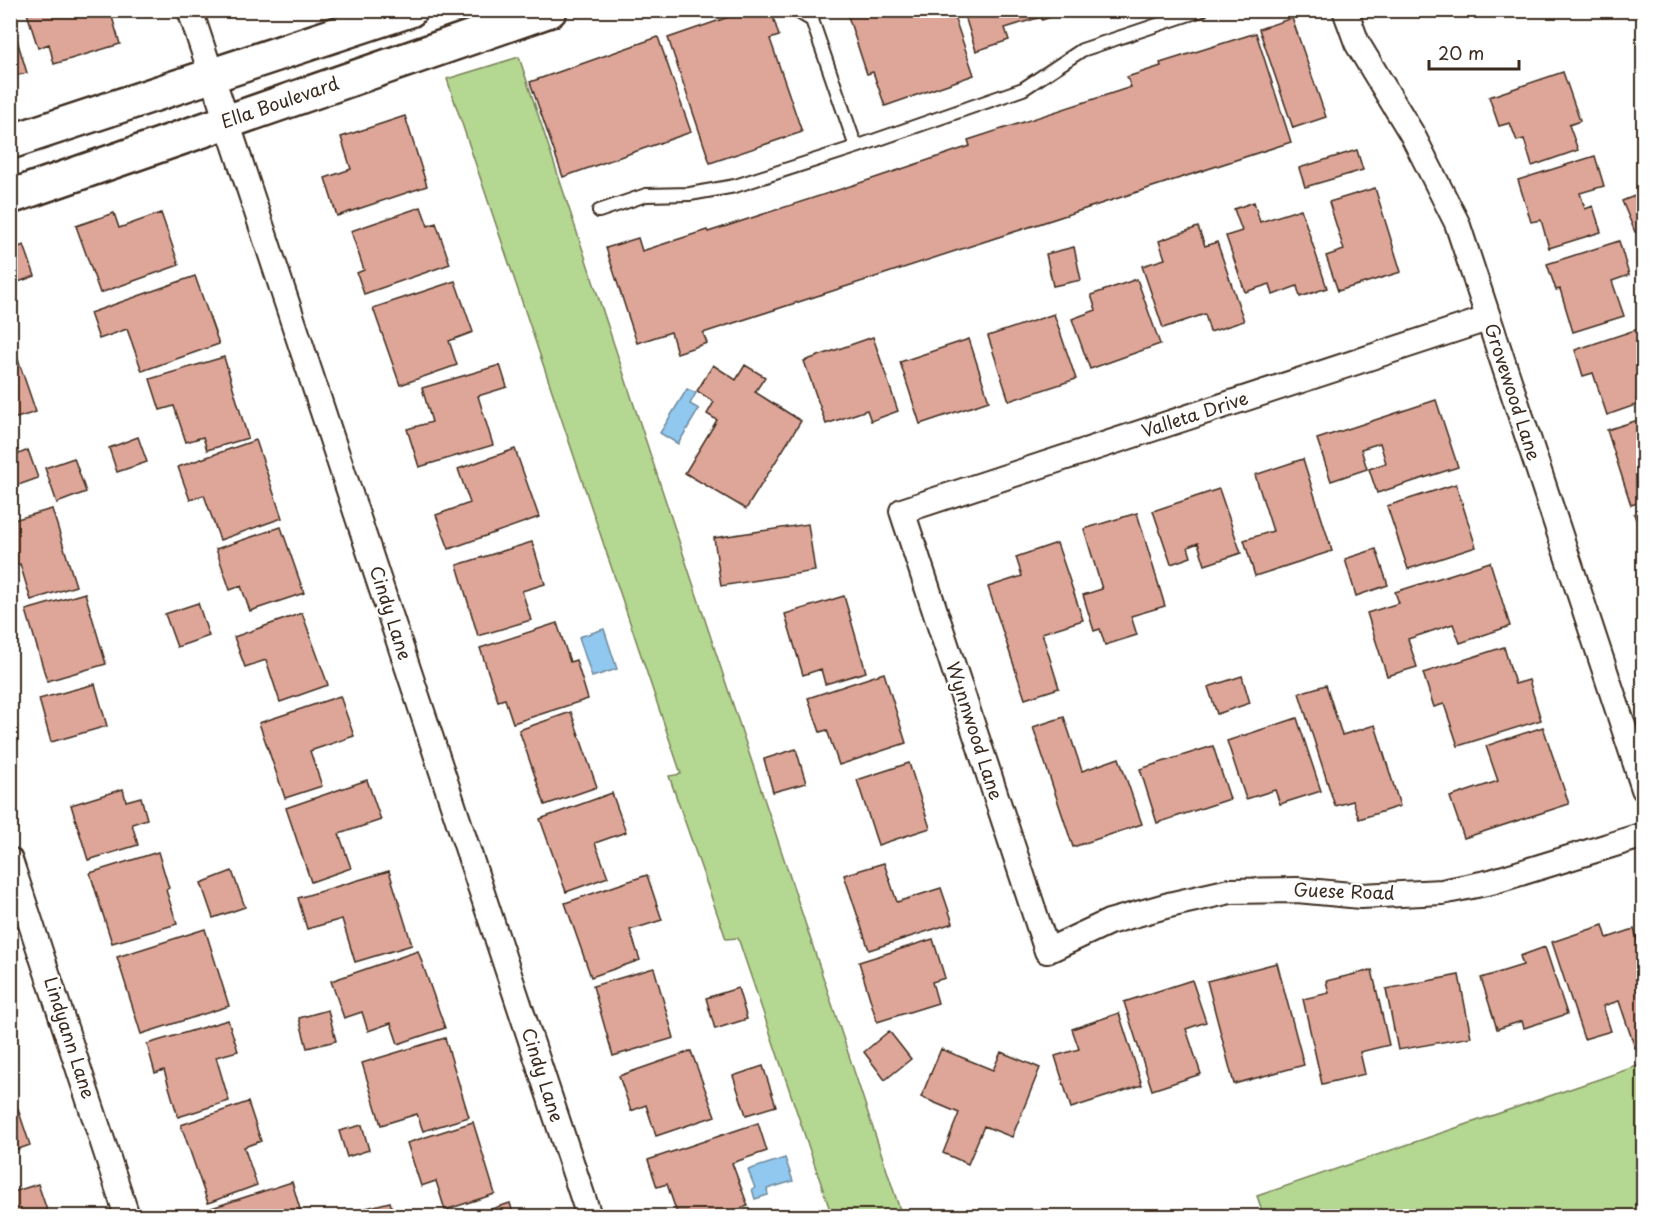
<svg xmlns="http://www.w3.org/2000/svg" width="1654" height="1227" font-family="'Playpen Sans',sans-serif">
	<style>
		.green { fill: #b4d791; stroke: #788058; stroke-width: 1.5 }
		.water { fill: #90c8ef; stroke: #6e899b; stroke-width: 1.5 }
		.building { fill: #dea698; stroke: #3b2a1e; stroke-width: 1.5 }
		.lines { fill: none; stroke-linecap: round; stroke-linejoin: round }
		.service-casing { stroke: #3b2a1e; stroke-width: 16 }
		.minor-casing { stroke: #3b2a1e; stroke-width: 28 }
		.secondary-casing { stroke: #3b2a1e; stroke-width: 38 }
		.service { stroke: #fff; stroke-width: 12 }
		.minor { stroke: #fff; stroke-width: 24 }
		.secondary { stroke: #fff; stroke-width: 33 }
		.labels { text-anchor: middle; stroke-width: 5; stroke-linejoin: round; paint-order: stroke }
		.street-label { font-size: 18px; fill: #3b2a1e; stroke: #fff }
	</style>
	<rect width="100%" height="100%" fill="#fff"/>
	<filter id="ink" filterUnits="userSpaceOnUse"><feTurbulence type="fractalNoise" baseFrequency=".0167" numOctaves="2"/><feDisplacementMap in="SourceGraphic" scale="12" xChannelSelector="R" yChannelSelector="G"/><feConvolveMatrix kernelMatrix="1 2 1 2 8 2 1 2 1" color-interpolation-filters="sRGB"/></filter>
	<g filter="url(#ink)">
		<path class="green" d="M519,57L902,1216H832L738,938L726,939L669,776L681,774L447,79Z
			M1643,1064V1216H1264L1257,1196Z"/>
		<path class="water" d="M687,389L696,393L690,404L699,409L678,444L660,433Z
			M604,629L617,669L592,677L579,637Z
			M785,1158L793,1181L767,1189L768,1195L755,1199L752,1189L755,1188L748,1170Z"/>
		<path class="building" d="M26,10H110L120,44L54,64L49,44L38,48Z
			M749,10H771L779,36L770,39L802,132L710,163L668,38Z
			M846,10H952L974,75L885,106L873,72L867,74Z
			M963,10H1070L1042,20L1041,17L1005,28L1009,40L976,51Z
			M1292,18L1326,117L1293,128L1259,29Z
			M1256,33L1291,142L703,333L707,343L677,353L671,332L637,343L606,248L638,238L642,251L707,230L708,232L872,179L970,146L968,140L1131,87L1127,77L1161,66L1160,63Z
			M658,37L691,132L563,177L530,82Z
			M17,40L27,73L10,77V43Z
			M1563,72L1580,121L1569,125L1578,150L1532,166L1524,139L1517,141L1510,123L1499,126L1489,97Z
			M405,116L427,186L337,216L325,178L351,169L341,137Z
			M1357,150L1363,170L1305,187L1299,168Z
			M1595,156L1604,186L1580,193L1585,209L1593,206L1601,232L1549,248L1541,220L1531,222L1518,180Z
			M1375,188L1401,272L1338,291L1326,256L1344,250L1329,202Z
			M1644,192V228L1635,232L1622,201Z
			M1254,202L1260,222L1301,209L1327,288L1300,297L1297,286L1273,295L1270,284L1245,292L1226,236L1242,231L1234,209Z
			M421,207L428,226L436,223L450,264L364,294L357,273L364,270L351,231Z
			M114,213L119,228L161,213L179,265L100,293L76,226Z
			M1198,227L1205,246L1217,242L1244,321L1210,332L1205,314L1163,328L1142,266L1165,259L1159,241Z
			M1619,241L1629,275L1612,281L1624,316L1573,332L1560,289L1556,290L1547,264Z
			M24,245L35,276L10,285V250Z
			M1074,247L1081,280L1053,286L1046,254Z
			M195,276L219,344L142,371L127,329L99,339L90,313Z
			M1137,279L1160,344L1090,369L1072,319L1096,310L1091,295Z
			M455,281L473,332L449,341L457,365L400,385L373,308Z
			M1054,314L1076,379L1009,401L988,336Z
			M1644,327V402L1607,415L1593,373L1583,376L1575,350Z
			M10,336L36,412L10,420Z
			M873,337L898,411L871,421L867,410L826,424L804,361Z
			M969,339L989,401L920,424L900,362Z
			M224,357L248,438L207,450L203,437L186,442L174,406L160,410L150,379Z
			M500,365L507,387L478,396L493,445L419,467L407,429L432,422L422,388Z
			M713,365L736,380L745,365L765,377L755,392L801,421L746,509L685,473L717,420L707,414L714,402L697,391Z
			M1436,400L1458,467L1377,493L1369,469L1386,463L1380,443L1361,449L1367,469L1331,481L1317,439Z
			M1644,418V501L1631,505L1607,430Z
			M10,430L19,454L28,450L38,478L10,488Z
			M138,437L147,462L117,472L109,448Z
			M256,440L282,518L220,540L204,495L190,500L178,467Z
			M515,449L539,517L449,549L436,515L470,503L458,469Z
			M74,458L86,492L57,503L45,468Z
			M1303,459L1332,551L1255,576L1244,540L1273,531L1255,475Z
			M1456,484L1476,547L1408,569L1387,506Z
			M1219,489L1241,553L1205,565L1198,543L1188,547L1191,557L1171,564L1153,511Z
			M52,509L76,586L31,600L20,564L10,567V521Z
			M1644,511V543L1634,514Z
			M1137,513L1165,606L1131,616L1137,635L1105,645L1100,629L1094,631L1083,595L1102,589L1084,529Z
			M808,524L815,571L721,586L714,538Z
			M281,527L304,593L250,611L241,586L230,590L216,549Z
			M532,542L545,584L522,591L531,620L478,636L457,565Z
			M1057,543L1083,620L1042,633L1059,688L1025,699L988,587L1022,576L1016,557Z
			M1376,549L1388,585L1356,596L1345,559Z
			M1490,562L1510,626L1460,643L1453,624L1408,639L1417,667L1387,676L1367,613L1399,603L1395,592Z
			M85,593L106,664L47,681L26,610Z
			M844,596L866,672L825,684L821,669L803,675L785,614Z
			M198,603L209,636L177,647L165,614Z
			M302,613L328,685L280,702L266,660L245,667L234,637Z
			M557,623L570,662L576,660L588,699L513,723L505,699L498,701L480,648Z
			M1504,647L1515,684L1529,680L1541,720L1458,746L1444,704L1434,707L1423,673Z
			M884,673L906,743L839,765L827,730L820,732L808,698Z
			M1242,676L1250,703L1217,714L1208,687Z
			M95,684L107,726L51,742L39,699Z
			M1326,685L1342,735L1375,725L1400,806L1359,819L1353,801L1335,806L1299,693Z
			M340,696L354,736L310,751L322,786L285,798L259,723Z
			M571,712L597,787L545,805L519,730Z
			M1064,717L1082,771L1119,758L1142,824L1073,847L1033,727Z
			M1297,718L1321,791L1280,804L1275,790L1246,799L1227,741Z
			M1543,727L1569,804L1464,838L1450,797L1498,781L1486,746Z
			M1213,746L1230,799L1157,823L1140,769Z
			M796,749L806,783L773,792L764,759Z
			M909,763L930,828L878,845L857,780Z
			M367,780L381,820L339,834L351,868L311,882L286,808Z
			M123,789L126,801L141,797L147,819L132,824L138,845L88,860L71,805Z
			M612,793L626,832L595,843L608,877L566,892L540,819Z
			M158,852L169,888L166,890L177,924L112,943L90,873Z
			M884,863L897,902L941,888L953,923L869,950L844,875Z
			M232,871L245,907L213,918L201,883Z
			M389,871L412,945L355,962L342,919L307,929L298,898Z
			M647,875L662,920L630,930L640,960L591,977L565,903Z
			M1603,925L1607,938L1634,929L1644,960V1045L1635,1048L1619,1001L1603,1006L1611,1031L1584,1039L1552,942Z
			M205,929L229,1006L141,1034L117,957Z
			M933,939L945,978L932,982L938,1003L877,1022L859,962Z
			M1545,947L1567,1014L1524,1028L1522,1021L1497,1029L1481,978L1523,965L1520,956Z
			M418,951L445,1028L398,1044L391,1023L368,1031L362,1012L344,1018L331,981Z
			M1277,963L1304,1065L1234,1084L1207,981Z
			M654,968L674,1038L613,1056L593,986Z
			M1372,970L1389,1045L1360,1052L1365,1074L1322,1084L1303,999L1329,993L1326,981Z
			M1459,975L1471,1037L1398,1050L1386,989Z
			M1192,980L1206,1022L1186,1029L1201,1074L1152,1090L1124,1002Z
			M738,988L747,1019L715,1029L706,998Z
			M328,1010L336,1041L307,1048L299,1018Z
			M1119,1013L1142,1085L1071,1108L1055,1056L1079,1049L1072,1029Z
			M228,1020L238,1051L216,1057L229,1101L178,1117L164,1070L155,1073L147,1044Z
			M889,1031L911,1059L885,1080L864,1052Z
			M445,1038L469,1117L423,1131L417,1114L381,1125L362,1063Z
			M941,1049L993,1070L1001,1052L1040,1068L1012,1137L984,1126L968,1164L943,1153L959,1113L921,1097Z
			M691,1051L715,1116L656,1136L646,1105L631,1111L619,1076Z
			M763,1066L776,1106L746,1115L733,1076Z
			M14,1097L30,1145L10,1152V1098Z
			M248,1102L261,1141L244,1147L257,1185L208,1203L181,1125Z
			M473,1122L495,1194L445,1210L436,1181L421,1186L407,1143Z
			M758,1123L767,1151L732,1163L748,1206L717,1216H678L667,1184L657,1187L648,1160Z
			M362,1125L369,1150L347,1157L339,1131Z
			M292,1182L302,1216H203L202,1211Z
			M38,1184L49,1216H10V1193Z
			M390,1202L394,1216H364L362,1209Z
			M510,1203L514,1216H470Z"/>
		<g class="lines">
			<defs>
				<path id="service" d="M795,10L812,20
					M815,10L812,20L856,147
					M599,211L646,195L690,194L735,186L856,147L1023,89L1082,50L1202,10"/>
				<path id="minor" d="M190,10L589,1216
					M1345,10L1357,43L1412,134L1457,223L1644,789
					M1487,319L902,511L1047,951L1109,922L1169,905L1230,891L1297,890L1361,896L1442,892L1491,882L1644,835
					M10,860L127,1216"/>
				<path id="secondary" d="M10,142L410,10
					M10,197L550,10"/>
			</defs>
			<use href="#service" class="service-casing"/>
			<use href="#minor" class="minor-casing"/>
			<use href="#secondary" class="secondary-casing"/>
			<use href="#service" class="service"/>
			<use href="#minor" class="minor"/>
			<use href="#secondary" class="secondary"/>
		</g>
	</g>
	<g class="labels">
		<g class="street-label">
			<text transform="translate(280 103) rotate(-19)" y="6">Ella Boulevard</text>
			<text transform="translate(1512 392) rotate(72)" y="6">Grovewood Lane</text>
			<text transform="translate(1195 415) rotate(-18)" y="6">Valleta Drive</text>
			<text transform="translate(390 613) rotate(72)" y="6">Cindy Lane</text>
			<text transform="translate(974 731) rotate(72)" y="6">Wynnwood Lane</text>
			<text transform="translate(1344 892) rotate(2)" y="6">Guese Road</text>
			<text transform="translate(69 1038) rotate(72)" y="6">Lindyann Lane</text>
			<text transform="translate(542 1075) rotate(72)" y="6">Cindy Lane</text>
		</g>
	</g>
	<rect width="1654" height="1227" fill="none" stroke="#fff" stroke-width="36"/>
	<rect x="18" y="18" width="1618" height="1191" fill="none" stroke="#3b2a1e" stroke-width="2" filter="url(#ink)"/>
	<path d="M1429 60v9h90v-9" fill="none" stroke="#3b2a1e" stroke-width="3"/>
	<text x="1438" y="60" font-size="18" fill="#3b2a1e" stroke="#ffffff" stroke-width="4.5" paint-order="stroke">20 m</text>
</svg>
